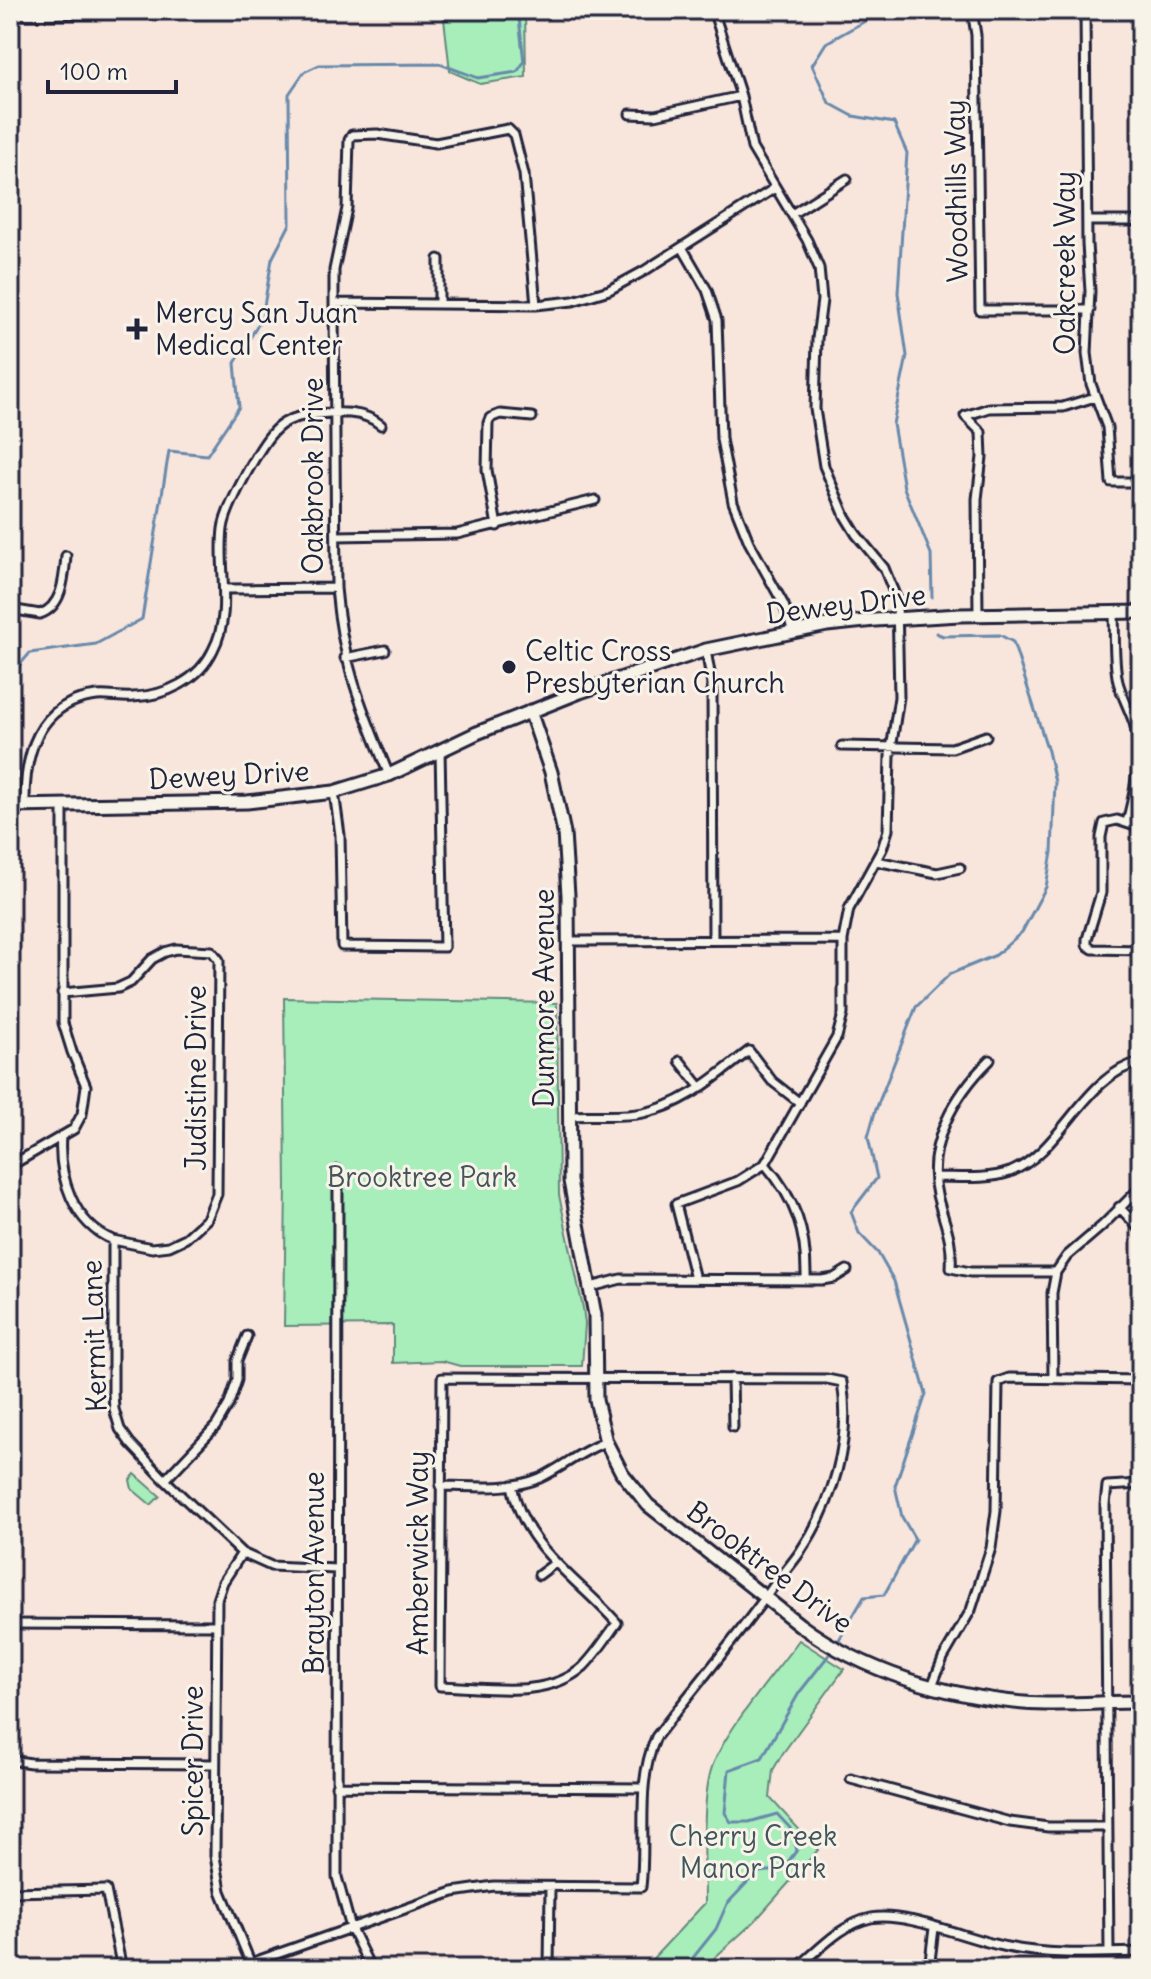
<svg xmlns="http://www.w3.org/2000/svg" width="1151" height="1979" font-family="Delius,sans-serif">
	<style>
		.green { fill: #a7eebb; stroke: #64887b; stroke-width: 2 }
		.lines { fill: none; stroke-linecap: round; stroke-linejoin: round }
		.stream { stroke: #6889ab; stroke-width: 3 }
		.street-casing { stroke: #22223b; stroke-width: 13 }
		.secondary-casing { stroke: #22223b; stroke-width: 17 }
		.street { stroke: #f7f3e8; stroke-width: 7 }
		.secondary { stroke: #f7f3e8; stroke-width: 11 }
		.poi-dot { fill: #22223b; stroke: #f7f3e8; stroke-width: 3 }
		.labels { text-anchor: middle; stroke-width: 6; stroke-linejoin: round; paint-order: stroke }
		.street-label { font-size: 28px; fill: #22223b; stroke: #f7f3e8 }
		.poi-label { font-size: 28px; fill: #22223b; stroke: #f7f3e8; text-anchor: start }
		.park-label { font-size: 28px; fill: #43555b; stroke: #f7f3e8 }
	</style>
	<rect width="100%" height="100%" fill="#f8e6dd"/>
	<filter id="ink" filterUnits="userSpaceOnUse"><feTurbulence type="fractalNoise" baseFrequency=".0125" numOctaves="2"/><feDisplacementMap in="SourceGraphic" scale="16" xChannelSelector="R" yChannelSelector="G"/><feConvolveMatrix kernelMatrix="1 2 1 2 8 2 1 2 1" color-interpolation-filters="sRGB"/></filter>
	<g filter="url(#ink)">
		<path class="green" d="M443,10H525L526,77L480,84L450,71Z
			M284,998L557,1003L559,1195L583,1308L585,1324L582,1366H460L442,1361L393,1363V1325L284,1326L286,1186Z
			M135,1474L160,1496L151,1505L132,1489L130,1480Z
			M799,1640L844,1669L783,1753L773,1770L770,1798L818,1850L755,1921L702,1969H643L705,1903C705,1867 701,1799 712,1767C726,1729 774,1674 799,1640Z"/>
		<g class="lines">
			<path class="stream" d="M866,10L867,20L826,43L812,65L829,103L853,116L894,123L907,153L898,293L907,356L893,424L904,488L931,554L932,597
				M10,676L30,653L96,644L142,619L169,451L207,455L239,407L235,363L262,318L272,259L290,224L289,94L304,72L319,65L440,64L478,78L517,72L524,62L518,10
				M10,1042L13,1082L10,1084
				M836,1645L864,1597L884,1595L915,1539L902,1517L895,1486L926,1394L894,1281L878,1253L859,1233L851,1212L877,1178L868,1137L875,1112L916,1007L950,974L996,955L1022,932L1046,887L1052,852L1055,782L1048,751L1013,642L1000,635L943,636L936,633
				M684,1969L716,1929L727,1904L757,1872L782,1870L797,1850L790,1828L777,1814L749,1822H731L725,1813L729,1770L762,1758L799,1693L832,1651"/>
			<defs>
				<path id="street" d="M972,10L976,35L980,310H1090
					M1085,10L1087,244L1090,291L1087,353L1091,384L1107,427L1111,482H1141
					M630,114L655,115L741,96
					M792,214L847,179
					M1087,221H1141
					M682,247L707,290L717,320L721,439L733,502L749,542L784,605L793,632
					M334,303V270L347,208L349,140L352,135L377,134L436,143L508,129L514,135L524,174L536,305
					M439,304V259
					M497,526L487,470L488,423L490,418L500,414L532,417
					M336,536L457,534L595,500
					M224,589L336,588
					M10,609L40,614C63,606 64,577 66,556
					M1114,613C1115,636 1113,659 1118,682C1122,696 1129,709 1134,723C1143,753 1135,792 1127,822
					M978,614L977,499L982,457L981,432L965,416L989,408L1063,407L1095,397
					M706,650L712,684L713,940
					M345,658L385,650
					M842,746L952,748L986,736
					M389,775C361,707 342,662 336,588L334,303L536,305L573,301L609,290L644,271L775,188
					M334,792L340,835L342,946L444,947L440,750
					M25,806C24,756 37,702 97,696C109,695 121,698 133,697C166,696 199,680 213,650C233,612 218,570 223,529C225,509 261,442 277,428C287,419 304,415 317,414C338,412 363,410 381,425
					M1141,828L1117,820L1104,823L1101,837V893L1087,939V945L1093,949L1141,950
					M876,861L937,873L960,868
					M568,941L843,940
					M62,993L118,988L131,982L152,959L165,952L176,949L212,951L219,960L217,1194L207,1219L186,1238L169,1246L152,1248L113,1240
					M990,1060C955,1094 925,1145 937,1195C944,1223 953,1238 951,1268L970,1272H1056
					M680,1061L701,1088
					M569,1116C593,1114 619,1118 643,1113C685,1105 716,1076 749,1051L772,1081L800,1103
					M61,1136C58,1176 73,1224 113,1240V1393L114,1409L120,1429L130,1443L165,1480L242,1553L271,1566L336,1569
					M765,1164C796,1200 807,1232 806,1280
					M10,1166L74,1129L82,1114L86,1086L72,1052L63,1023V805
					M338,1170L337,1877L351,1928L371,1969
					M935,1177C959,1177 987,1180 1010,1172C1062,1152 1084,1074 1141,1062
					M1119,1207L1141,1230
					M695,1279L676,1204L738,1181L765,1164L837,1037L843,1014V940L849,909L882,849L888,830L890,756L899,697L897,600L884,568L856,534L845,516L824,466L815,409L817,339L822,300L819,268L807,240L752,148L741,96L713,10
					M591,1287L621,1279L822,1280L834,1278L847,1270
					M732,1378L733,1427
					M1053,1378L1052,1293L1056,1272L1067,1256L1102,1226L1141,1187
					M165,1480L216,1426L229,1404L237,1380V1361L247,1336
					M440,1486C472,1486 510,1491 540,1478C563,1467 582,1450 606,1442
					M242,1553L223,1582L217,1600L215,1856L221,1891L253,1969
					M539,1575L555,1563
					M10,1624L216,1625
					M932,1686L943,1658L971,1610L991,1548L996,1511L998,1382L1009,1378L1141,1380
					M10,1760L31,1763L215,1764
					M851,1779L1010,1822L1048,1827H1108
					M336,1786L643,1788
					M10,1892L106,1890L122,1969
					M1109,1952L1105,1505L1107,1486L1141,1484
					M251,1963L453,1892L494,1886L641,1887C647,1836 635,1785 656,1737C694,1688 734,1641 770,1591C780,1577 791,1565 800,1552C833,1503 852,1440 842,1382L827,1379L442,1378L440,1686C485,1687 546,1700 583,1667C596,1654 606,1638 617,1623C578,1578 524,1549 512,1485
					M549,1969L550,1887
					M796,1969C819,1950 841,1924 871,1918C906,1911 969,1940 1007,1947C1051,1956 1096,1953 1141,1952
					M929,1969L934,1928"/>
				<path id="secondary" d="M10,13L210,10
					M530,711L551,772L564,833L568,895L570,1181L595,1315L596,1400L606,1442L622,1473L648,1505L800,1625C864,1672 945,1696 1024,1703C1062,1706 1102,1702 1141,1702
					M10,806L247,802L334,792L389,775L477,733L580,692L706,650L827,625L875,620L960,615L1141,612"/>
			</defs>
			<use href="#street" class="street-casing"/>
			<use href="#secondary" class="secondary-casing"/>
			<use href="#street" class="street"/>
			<use href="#secondary" class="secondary"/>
		</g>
	</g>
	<g class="poi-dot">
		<path d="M133 317h8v8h8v8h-8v8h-8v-8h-8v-8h8z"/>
		<circle cx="509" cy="667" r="8"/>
	</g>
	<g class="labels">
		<g class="street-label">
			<text transform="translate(956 191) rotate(-91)" y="10">Woodhills Way</text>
			<text transform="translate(1065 263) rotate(-90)" y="10">Oakcreek Way</text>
			<text transform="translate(313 476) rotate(-90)" y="10">Oakbrook Drive</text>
			<text transform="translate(846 604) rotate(-7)" y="10">Dewey Drive</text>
			<text transform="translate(229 775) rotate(-3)" y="10">Dewey Drive</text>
			<text transform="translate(544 998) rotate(-90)" y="10">Dunmore Avenue</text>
			<text transform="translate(196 1078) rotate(-90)" y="10">Judistine Drive</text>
			<text transform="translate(94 1336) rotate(-92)" y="10">Kermit Lane</text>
			<text transform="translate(418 1553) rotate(-90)" y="10">Amberwick Way</text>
			<text transform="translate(770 1567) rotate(37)" y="10">Brooktree Drive</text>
			<text transform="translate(314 1573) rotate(-90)" y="10">Brayton Avenue</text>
			<text transform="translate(193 1761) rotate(-90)" y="10">Spicer Drive</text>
		</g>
		<g class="poi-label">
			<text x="155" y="323">Mercy San Juan<tspan x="155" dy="32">Medical Center</tspan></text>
			<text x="525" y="661">Celtic Cross<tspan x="525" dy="32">Presbyterian Church</tspan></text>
		</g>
		<g class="park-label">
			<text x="422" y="1187">Brooktree Park</text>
			<text x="753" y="1846">Cherry Creek<tspan x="753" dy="32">Manor Park</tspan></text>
		</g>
	</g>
	<rect width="1151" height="1979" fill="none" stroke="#f7f3e8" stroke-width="40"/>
	<rect x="20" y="20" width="1111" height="1939" fill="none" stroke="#22223b" stroke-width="3" filter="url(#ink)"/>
	<path d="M48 80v12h128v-12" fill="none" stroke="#22223b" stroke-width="4"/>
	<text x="60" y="80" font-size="24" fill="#22223b" stroke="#f7f3e8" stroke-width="6" paint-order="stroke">100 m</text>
</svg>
